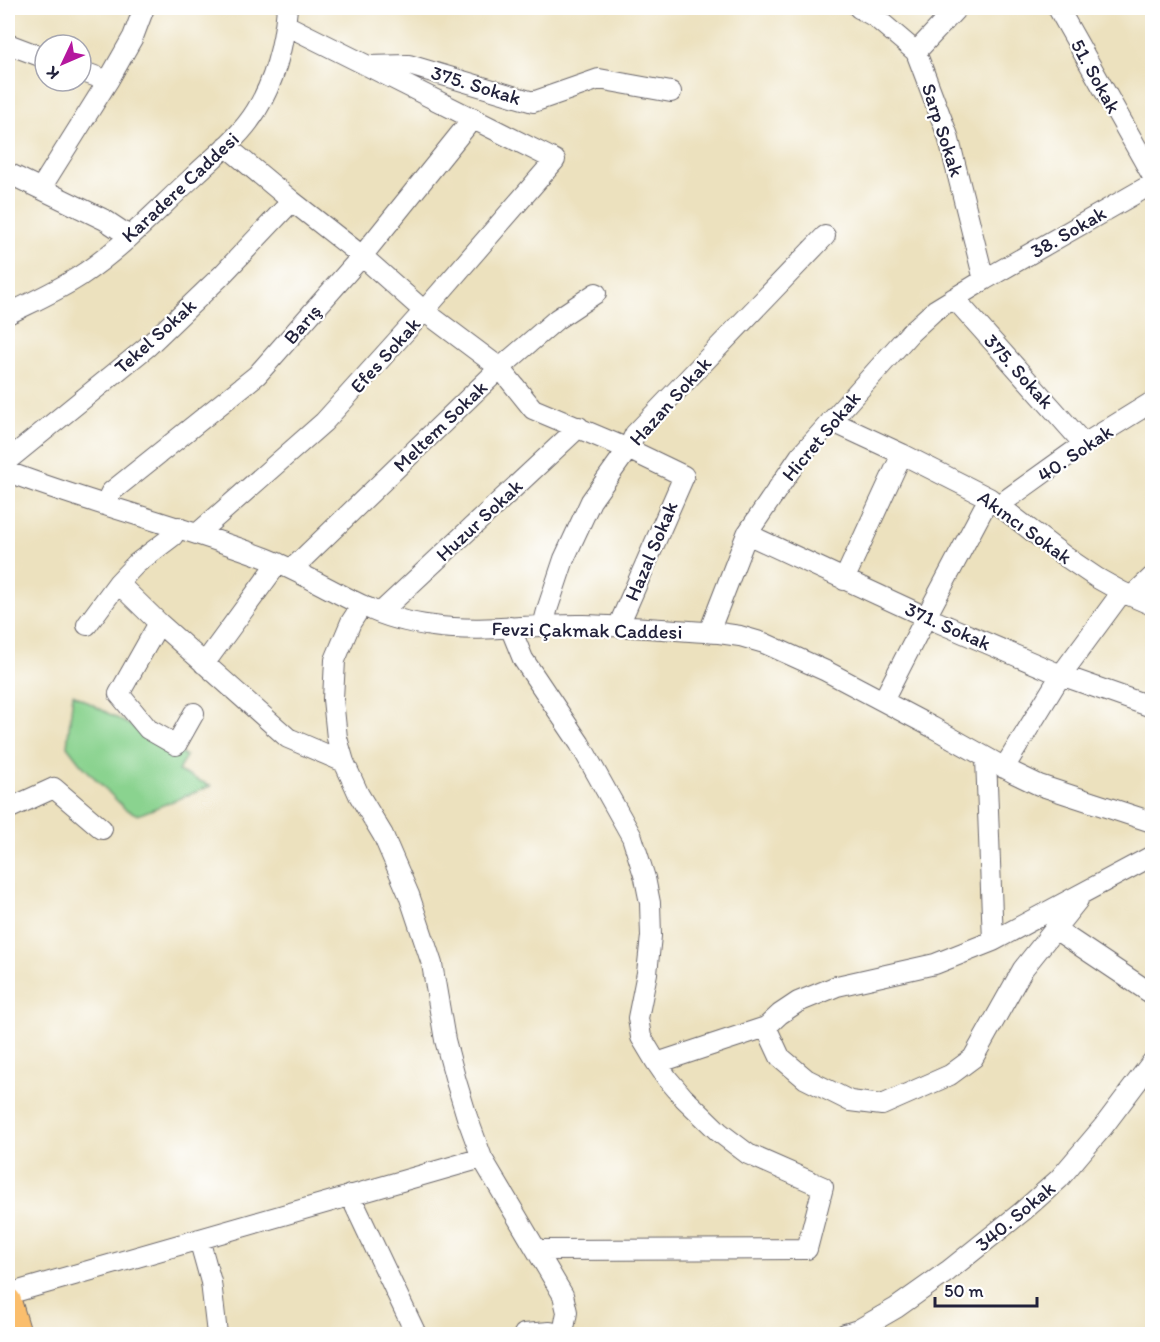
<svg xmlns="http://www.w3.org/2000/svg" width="1160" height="1342" font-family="Itim,sans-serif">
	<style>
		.park { fill: #8ad38f; stroke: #567a65; stroke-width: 1.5 }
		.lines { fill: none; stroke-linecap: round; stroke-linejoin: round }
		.minor-casing { stroke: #696569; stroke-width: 22 }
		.major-casing { stroke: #696569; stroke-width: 28 }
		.minor { stroke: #fff; stroke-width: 20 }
		.major { stroke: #fabe6d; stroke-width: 26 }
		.labels { text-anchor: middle; stroke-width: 4.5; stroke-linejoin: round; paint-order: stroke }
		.street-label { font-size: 20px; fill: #22223b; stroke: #fff }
	</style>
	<rect width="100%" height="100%" fill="#fff"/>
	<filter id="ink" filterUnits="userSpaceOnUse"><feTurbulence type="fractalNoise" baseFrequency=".0167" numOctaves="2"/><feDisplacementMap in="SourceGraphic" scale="12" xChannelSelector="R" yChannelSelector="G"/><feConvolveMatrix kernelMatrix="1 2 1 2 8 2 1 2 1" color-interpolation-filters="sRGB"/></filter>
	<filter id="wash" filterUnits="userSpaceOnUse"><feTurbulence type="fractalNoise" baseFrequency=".008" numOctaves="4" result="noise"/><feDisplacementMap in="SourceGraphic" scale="24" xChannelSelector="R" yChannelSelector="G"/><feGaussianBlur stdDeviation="1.35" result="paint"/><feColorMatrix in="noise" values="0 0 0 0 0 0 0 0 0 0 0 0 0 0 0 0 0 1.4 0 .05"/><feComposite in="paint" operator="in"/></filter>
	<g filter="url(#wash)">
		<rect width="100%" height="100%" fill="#ece1be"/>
		<path class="park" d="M73,694L186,756L178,771L211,786L138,815L125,809L80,763L67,746Z"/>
	</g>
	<g filter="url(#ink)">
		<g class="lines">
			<defs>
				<path id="minor" d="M859,8L875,17L916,52L948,136L984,280
					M1058,8L1152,175
					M286,25L368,66L409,65L533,102L599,79L671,92
					M8,44L45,58
					M916,52L957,8
					M81,71L108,81
					M226,146L292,201L362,256L424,311L500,368L533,409L628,449L684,476L618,627
					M8,173L105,220L129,236
					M41,188L108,81L133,37L144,8
					M954,298L1084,444
					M8,314C32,302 57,291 80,276C120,250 158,209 193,177C215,156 240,137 256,111C275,80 284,44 287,8
					M831,421L902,454L989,498L1063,555L1097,578L1122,592L1152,605
					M8,460L147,347L221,276L292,201
					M8,472C92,504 181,526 266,558C301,572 333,592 368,608C388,618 411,623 433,626C483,633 533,624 583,625C628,626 674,630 719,633L740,636L764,643L826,671L932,727L1014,773L1039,785L1152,822
					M105,504L111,492L257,375L362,256L473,118
					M999,505L1084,444L1152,402
					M198,533L324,422L424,311L555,160L368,66
					M747,534L926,617L1061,675L1152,707
					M292,569L500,368L557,319L596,293
					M844,580L902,454
					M118,583L159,623L288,738L344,762
					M1132,596L1152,577
					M362,605L351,622L335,660L333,699L337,738L344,762L359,795L383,835L409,895L432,964L445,1040L456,1081L467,1117L482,1158L563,1295L567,1312L563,1334
					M380,613L579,427
					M159,623L119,694L148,729L176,745L194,713
					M87,625L118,583L136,564L173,536L178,527
					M543,626L548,607L564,559L591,501L628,449L635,434L825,236
					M510,627L523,659L580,744L632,837L645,878L650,903L651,936L647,973L638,1018L641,1037L656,1062L667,1078L684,1098L719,1132L748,1154L823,1187L807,1249L537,1250
					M709,632L747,534L800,456L910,333L935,310L984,280L1152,184
					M204,664L278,563
					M883,701L926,617L989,498
					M986,758L993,941
					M1004,768L1061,675L1122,592
					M8,809L54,788L102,829
					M1055,929L1152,994
					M766,1027L780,1057L806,1079L850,1101L882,1105L950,1075L973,1058L1023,969L1078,900
					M657,1063L766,1027L780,1014L798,1002L837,986L935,964L993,941L1152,856
					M350,1195L416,1334
					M199,1239L211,1282L217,1334
					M8,1294L482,1158
					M524,1334L550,1332L560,1334
					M845,1334L858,1330L896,1308L948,1271L1023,1211L1059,1179L1103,1127L1152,1062"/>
				<path id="major" d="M8,1301L18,1334"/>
			</defs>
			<use href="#minor" class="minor-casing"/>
			<use href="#major" class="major-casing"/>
			<use href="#minor" class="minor"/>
			<use href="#major" class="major"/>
		</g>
	</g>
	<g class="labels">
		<g class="street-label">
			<text transform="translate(1096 76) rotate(61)" y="7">51. Sokak</text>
			<text transform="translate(476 85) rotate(17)" y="7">375. Sokak</text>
			<text transform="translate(943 130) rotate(72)" y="7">Sarp Sokak</text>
			<text transform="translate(180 187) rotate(-43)" y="7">Karadere Caddesi</text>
			<text transform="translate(1068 232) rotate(-30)" y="7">38. Sokak</text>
			<text transform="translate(302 324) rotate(-49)" y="7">Barış</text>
			<text transform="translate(155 336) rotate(-42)" y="7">Tekel Sokak</text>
			<text transform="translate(385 355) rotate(-48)" y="7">Efes Sokak</text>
			<text transform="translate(1019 371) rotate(48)" y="7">375. Sokak</text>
			<text transform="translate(670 401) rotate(-48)" y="7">Hazan Sokak</text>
			<text transform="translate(440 426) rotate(-44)" y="7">Meltem Sokak</text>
			<text transform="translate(821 436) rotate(-50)" y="7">Hicret Sokak</text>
			<text transform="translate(1075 453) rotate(-34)" y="7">40. Sokak</text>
			<text transform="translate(479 520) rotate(-43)" y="7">Huzur Sokak</text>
			<text transform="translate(1025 527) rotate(36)" y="7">Akıncı Sokak</text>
			<text transform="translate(651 551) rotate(-67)" y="7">Hazal Sokak</text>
			<text transform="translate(948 626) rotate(24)" y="7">371. Sokak</text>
			<text transform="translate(587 630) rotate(1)" y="7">Fevzi Çakmak Caddesi</text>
			<text transform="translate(1015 1216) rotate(-40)" y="7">340. Sokak</text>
		</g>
	</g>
	<rect width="1160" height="1342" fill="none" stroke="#fff" stroke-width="30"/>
	<g transform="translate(63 63) rotate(226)"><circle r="28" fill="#ffffff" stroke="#a7a7b1" stroke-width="1.5"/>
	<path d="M0-4.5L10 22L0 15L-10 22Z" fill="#b5179e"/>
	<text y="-9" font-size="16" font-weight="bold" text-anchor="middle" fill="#22223b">K</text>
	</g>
	<path d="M935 1297v9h102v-9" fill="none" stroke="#22223b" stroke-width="3"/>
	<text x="944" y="1297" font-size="18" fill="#22223b" stroke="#ffffff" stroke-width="4.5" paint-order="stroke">50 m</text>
</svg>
